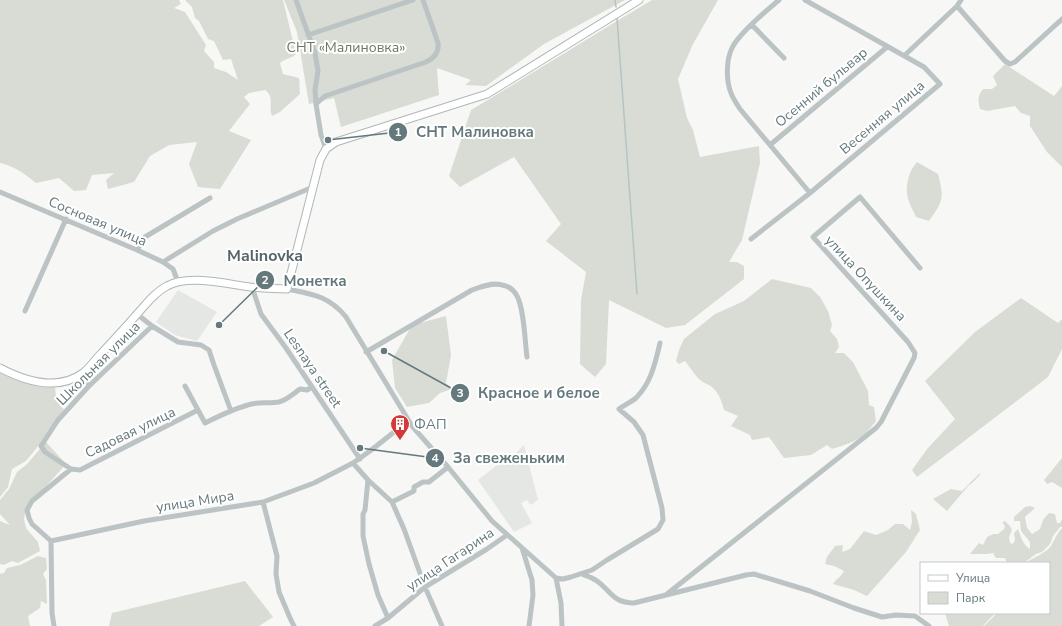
<svg xmlns="http://www.w3.org/2000/svg" width="1062" height="626" font-family="'Nunito Sans',sans-serif">
	<style>
		.built { fill: #e5e7e5 }
		.green { fill: #d9dcd4 }
		.lines { fill: none; stroke-linecap: round; stroke-linejoin: round }
		.stream { stroke: #b5c4c4; stroke-width: 1.5 }
		.secondary-casing { stroke: #afb7b9; stroke-width: 9 }
		.street { stroke: #bcc3c4; stroke-width: 5 }
		.secondary { stroke: #fff; stroke-width: 7 }
		.labels { text-anchor: middle; stroke-width: 4; stroke-linejoin: round; paint-order: stroke }
		.park-label { font-size: 14px; fill: #6b7663; stroke: #fff }
		.street-label { font-size: 14px; fill: #65797d; stroke: #fff }
		.poi-label { font-size: 14px; fill: #65797d; stroke: #fff; text-anchor: start }
		.quarter-label { font-size: 16px; font-weight: bold; fill: #566569; stroke: #fff }
		.leader { fill: none; stroke: #65797d; stroke-width: 1.5 }
		.callout-dot { fill: #65797d; stroke: #fff; stroke-width: 1.5 }
		.mark-label { font-size: 12px; text-anchor: middle; font-weight: bold; fill: #fff }
		.callout-label { font-size: 15px; text-anchor: middle; font-weight: bold; fill: #65797d; stroke: #fff; stroke-width: 4; stroke-linejoin: round; paint-order: stroke }
	</style>
	<rect width="100%" height="100%" fill="#f7f7f5"/>
	<path class="built" d="M178,290L217,312L197,341L175,335L156,322Z
		M524,445L538,500L531,505L527,500L521,503L532,523L514,532L478,480L496,466L507,462Z"/>
	<path class="green" d="M0,0H179L181,4L174,8L185,12L206,45L204,51L214,62V68L226,72L238,80L231,59L223,60L214,41L208,39L199,21L195,18L192,7L185,0H283L296,54C292,59 285,58 280,63L283,74L299,78C300,83 299,87 300,94L280,112L272,116C268,106 275,97 265,90L249,93L244,97L250,104L229,131L251,140L220,189L198,187L189,164L197,142L169,145L150,156L134,182L108,189L106,180L114,173L92,175L86,190L74,191L59,178L36,183C25,174 14,166 0,163Z
		M284,0H625L544,44L486,86L465,85L471,80L437,68L439,95L341,127L334,98L309,104L297,32Z
		M652,0H718L693,44L678,79L687,118L693,130L700,157L759,146L760,163L742,240L729,262H737L744,266V279L685,325L666,328L609,300L606,364L595,377L580,364L581,300L586,272L546,241L561,224L514,157L460,187L449,176L471,110C532,74 591,36 652,0Z
		M1005,64L1054,96L1062,86V167L1047,152L1030,126V116L1021,113L1015,106L987,111L980,109C978,101 977,97 983,89H992L997,85L993,76Z
		M917,162L938,174C944,198 944,200 929,221L916,217C908,200 904,194 909,176C911,170 913,167 917,162Z
		M772,279L811,288L820,297L828,311L832,325L830,331L837,339L839,347L835,353H844L853,362L868,391L869,405L874,407L876,421C862,440 854,442 832,449L827,445L811,455L784,458L769,437L752,440L750,435L731,426L738,416L724,410C722,402 719,393 712,387C708,384 703,383 699,379C694,374 690,367 685,361L679,364L676,361L679,350L684,339L715,314L744,301Z
		M1021,298L1058,323L1062,319V349L1048,377L917,477L912,470L928,448L955,419L925,381L975,332Z
		M446,316L451,355L446,383L452,389L440,393L429,403L407,407L395,388L392,360L412,325Z
		M0,373C17,382 36,385 55,387C56,396 56,404 64,409L43,440L26,461L12,469L8,487L0,497Z
		M46,442L66,464L26,509L24,519L26,528L38,542L40,551L18,563L12,561L4,565L0,564V521L10,525L0,514V500L9,489L17,472L27,464Z
		M1062,458V488L1052,482L1047,484L1044,480Z
		M980,473V475L971,484L969,485L947,511L933,499L951,489L962,491Z
		M1030,506L1035,508L1025,517L1027,528L1032,534L1040,529L1043,520L1049,513L1055,514L1057,523H1060L1062,519V527H1060L1053,536L1050,544L1042,552L1036,554L1024,563H1007L1005,558H996L993,553L987,554H970L979,543L983,545L987,537L993,534H998L1005,528L1004,524L1002,523L1005,521L1010,526L1012,530L1009,537L1010,543L1013,544L1015,540L1014,533L1018,529C1021,537 1023,545 1030,549V542L1021,531L1020,521H1014V517L1025,507Z
		M911,510L916,514L920,530L906,552L867,596L854,590L833,584C836,579 841,577 844,571L834,566L825,564L827,557L835,546L843,545L842,552L850,549L864,531L876,535L888,530L895,524H903L910,530L912,522Z
		M1061,529H1062V626H984L997,613H1049V563H1026C1034,557 1046,553 1051,546C1054,540 1057,534 1061,529Z
		M38,556L46,558L47,569L43,574L46,580L47,604L41,601L40,608L28,616L30,626H0V574L4,573L7,568L20,565Z
		M245,581L273,617L259,626H109L112,613Z
		M945,613H995L983,626H949Z"/>
	<g class="lines">
		<path class="stream" d="M615,0L616,7
			M617,18L637,294"/>
		<defs>
			<path id="secondary" d="M0,368C25,381 57,392 83,373C88,369 93,363 97,358C111,343 125,328 138,313C147,303 155,292 167,286C189,274 226,284 250,287C262,288 275,289 287,289L320,160L326,149L336,142L487,94L639,0"/>
		</defs>
		<use href="#secondary" class="secondary-casing"/>
		<path class="street" d="M296,0L315,53L318,71L315,90L316,104
			M779,0C767,10 738,35 732,48C726,60 726,81 731,93C733,99 737,104 740,109L810,193
			M957,6L1005,61L1010,64L1015,62L1062,19
			M752,25L784,58
			M308,35L413,0
			M905,55L957,6L961,0
			M770,145L887,47
			M326,149L321,135L316,104L325,96L426,62C435,58 439,52 438,43L423,0
			M0,192L137,250L163,262L173,269L178,282
			M751,239L810,193L940,84L924,67L805,0
			M137,250L145,237L210,198
			M163,262L213,231L237,219L313,187
			M252,287L261,314L286,348L360,459
			M287,289C312,294 329,296 346,317L412,426L448,467L492,521L556,578L563,579L571,577L592,570L607,560L658,529L663,520L662,508L643,435L634,422L619,409C625,405 631,402 636,398C651,383 655,364 660,343
			M25,311L66,219
			M137,314L152,326L178,342L201,345L209,350L214,365L231,411
			M152,326L89,386L58,420L41,446L45,452L71,469L80,470L198,410
			M366,352L472,290C480,287 493,282 502,285C508,286 514,290 517,296C524,308 525,342 527,357
			M80,375L89,386
			M185,386L205,423C219,416 233,409 248,405C258,401 268,404 279,402C287,400 293,394 300,389L307,390L312,387
			M353,463L368,480L392,502L404,529L425,587L442,626
			M368,480L365,510L363,514V536L369,564L378,595L388,618
			M263,502L277,556L276,574L279,592L290,618L294,626
			M392,502L414,491V487L423,482H429L448,467
			M51,541L144,521L263,502L314,483L353,463L370,451L408,421
			M51,541L32,524L29,518L27,510L32,501L71,469
			M51,541L52,613L54,626
			M522,548L532,580L533,595L529,626
			M582,574C587,576 593,578 597,581C612,592 613,603 634,603L746,575L754,574L810,591L854,608L882,617L896,615L915,616L929,626
			M556,578L561,603L562,626
			M667,594L876,428L881,422L914,358L915,353L908,342L813,237L860,197L920,268
			M375,626L388,618L425,587L487,549L507,535"/>
		<use href="#secondary" class="secondary"/>
	</g>
	<defs>
		<symbol id="building-pin" viewBox="-11 -11 22 30"><path d="M0 17L-7.5 6A9.5 9.5 0 1 1 7.5 6Z" fill="#d43839" stroke="#fff"/><path d="M-4-6H4V6H1V3H-1V6H-4ZM-2.5-4.3h1.7v1.8h-1.7ZM.8-4.3h1.7v1.8H.8ZM-2.5-1h1.7V.8h-1.7ZM.8-1h1.7V.8H.8Z" fill="#fff"/></symbol>
	</defs>
	<g fill-rule="evenodd">
		<use href="#building-pin" x="389" y="413" width="22" height="30"/>
	</g>
	<g class="labels">
		<g class="park-label">
			<text x="346" y="52">СНТ «Малиновка»</text>
		</g>
		<g class="street-label">
			<text transform="translate(821 87) rotate(-40)" y="5">Осенний бульвар</text>
			<text transform="translate(882 117) rotate(-40)" y="5">Весенняя улица</text>
			<text transform="translate(98 221) rotate(23)" y="5">Сосновая улица</text>
			<text transform="translate(866 278) rotate(47)" y="5">улица Опушкина</text>
			<text transform="translate(98 363) rotate(-45)" y="5">Школьная улица</text>
			<text transform="translate(313 368) rotate(56)" y="5">Lesnaya street</text>
			<text transform="translate(130 432) rotate(-26)" y="5">Садовая улица</text>
			<text transform="translate(195 501) rotate(-9)" y="5">улица Мира</text>
			<text transform="translate(450 559) rotate(-34)" y="5">улица Гагарина</text>
		</g>
		<g class="poi-label">
			<text x="414" y="429">ФАП</text>
		</g>
		<g class="quarter-label">
			<text x="265" y="261">Malinovka</text>
		</g>
	</g>
	<path class="leader" d="M328 140L398 132M219 325L265 280M384 351L460 393M360 448L435 458"/>
	<g class="callout-dot">
		<circle cx="328" cy="140" r="4"/>
		<circle cx="219" cy="325" r="4"/>
		<circle cx="384" cy="351" r="4"/>
		<circle cx="360" cy="448" r="4"/>
		<circle cx="398" cy="132" r="10"/>
		<circle cx="265" cy="280" r="10"/>
		<circle cx="460" cy="393" r="10"/>
		<circle cx="435" cy="458" r="10"/>
	</g>
	<g class="mark-label">
		<text x="398" y="136">1</text>
		<text x="265" y="284">2</text>
		<text x="460" y="397">3</text>
		<text x="435" y="462">4</text>
	</g>
	<g class="callout-label">
		<text x="475" y="137">СНТ Малиновка</text>
		<text x="315" y="286">Монетка</text>
		<text x="539" y="398">Красное и белое</text>
		<text x="509" y="463">За свеженьким</text>
	</g>
	<rect x="920" y="562" width="130" height="52" fill="#ffffff" stroke="#c1c9cb"/>
	<rect x="928" y="575" width="20" height="6" fill="#ffffff" stroke="#c1c9cb"/>
	<text x="956" y="582" font-size="12" fill="#65797d">Улица</text>
	<rect x="928" y="592" width="20" height="12" fill="#d9dcd4" stroke="#c1c9cb"/>
	<text x="956" y="602" font-size="12" fill="#65797d">Парк</text>
</svg>
